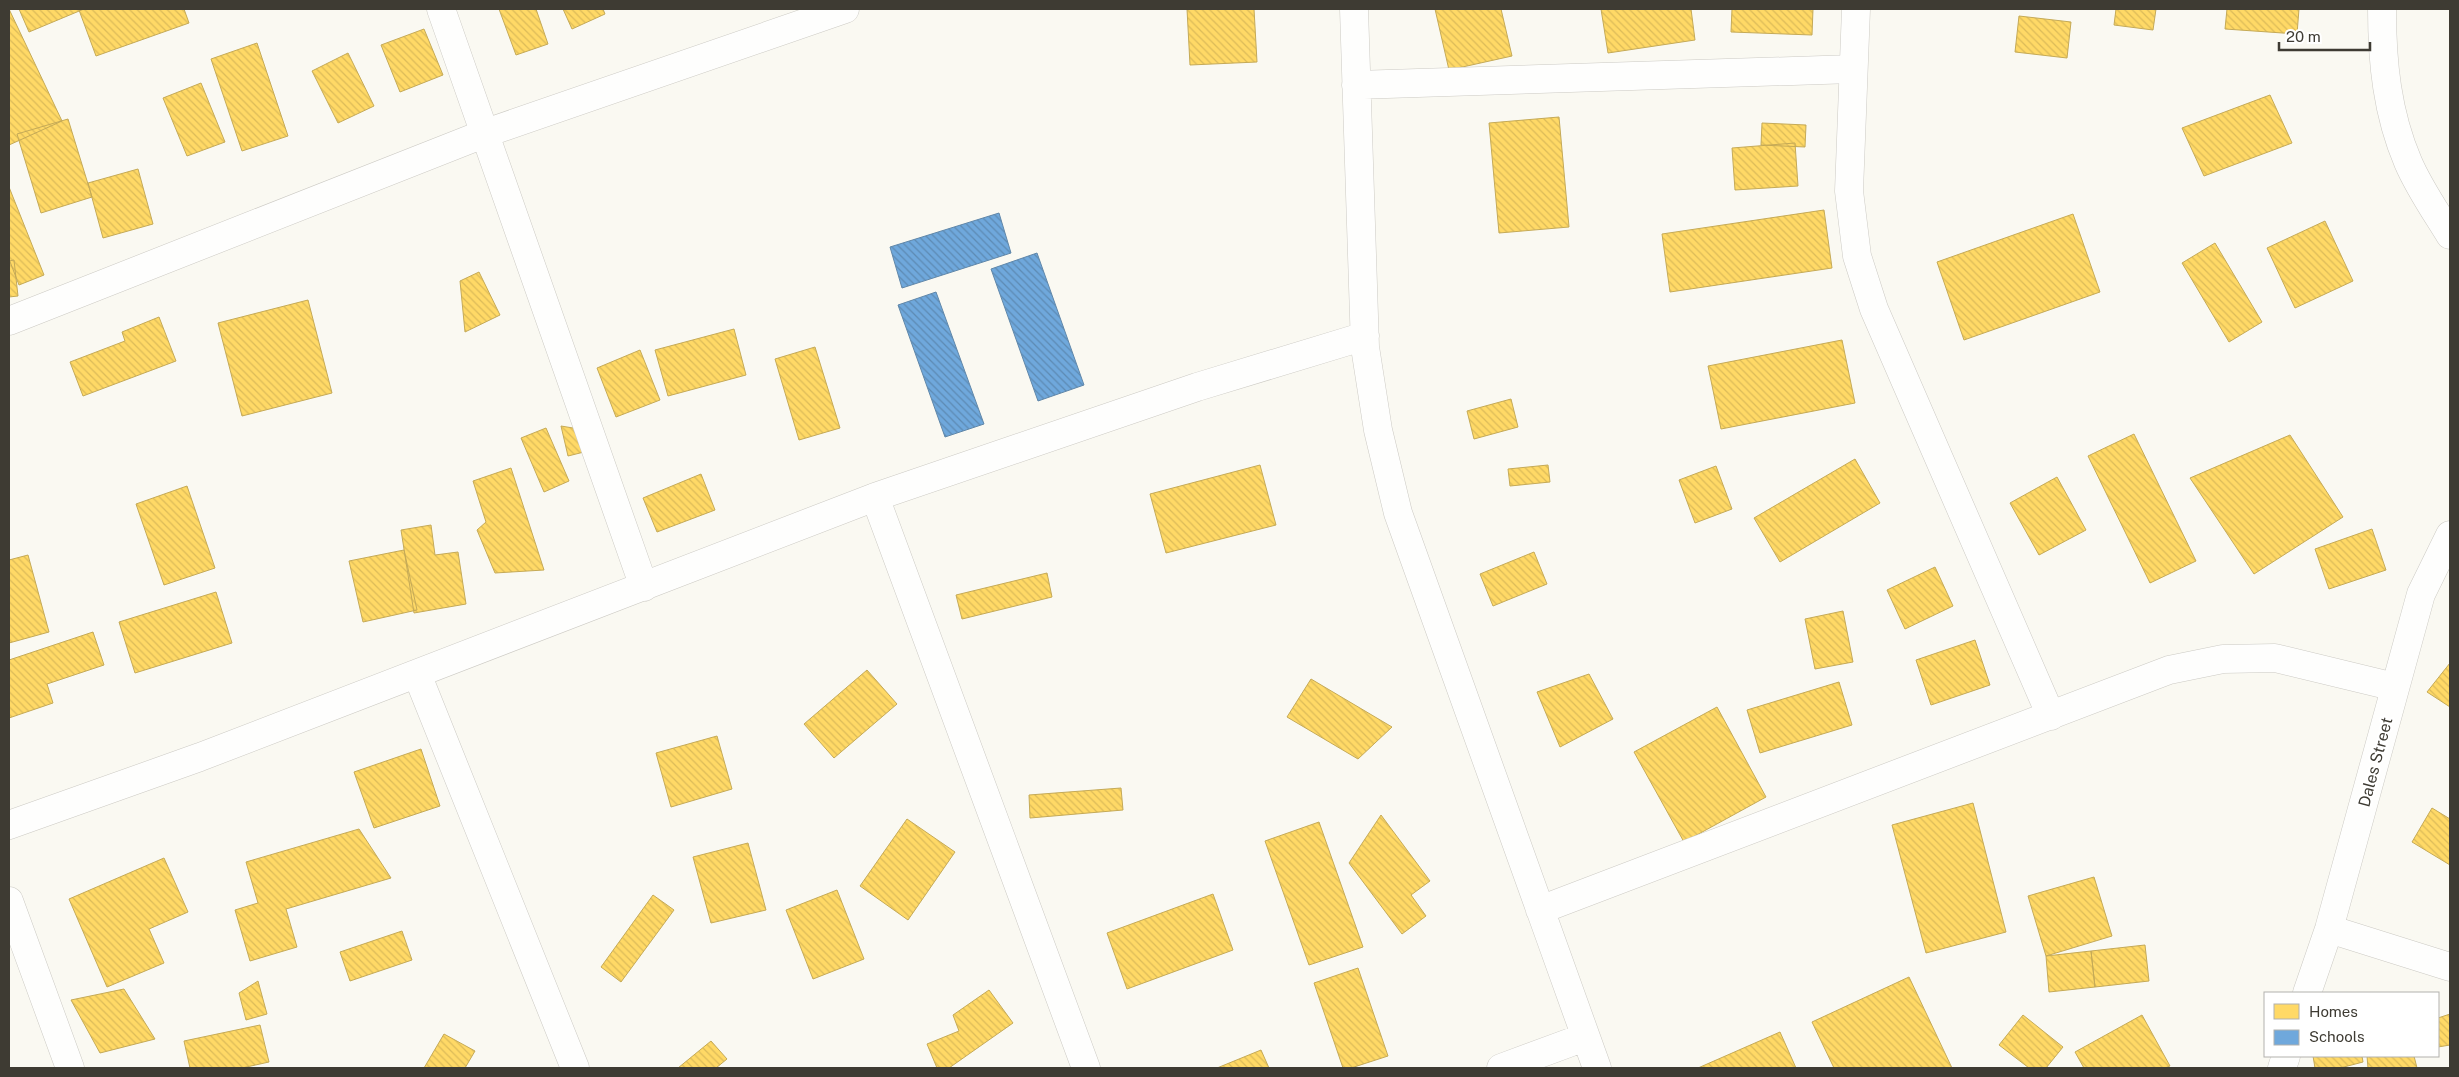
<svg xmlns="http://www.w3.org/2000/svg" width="2459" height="1077" font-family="'Public Sans',sans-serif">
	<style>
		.homes { fill: url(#homes-back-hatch); stroke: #c5aa57 }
		.schools { fill: url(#schools-back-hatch); stroke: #6087a9 }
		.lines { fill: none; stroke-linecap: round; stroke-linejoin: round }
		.minor-casing { stroke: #cccac4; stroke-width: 29 }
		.minor { stroke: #fefefd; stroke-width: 28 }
		.labels { text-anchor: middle; stroke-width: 5; stroke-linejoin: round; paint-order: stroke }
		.street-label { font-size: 16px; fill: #3e3b33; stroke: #fff }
	</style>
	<defs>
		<pattern id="homes-back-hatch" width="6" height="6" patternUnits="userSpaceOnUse" patternTransform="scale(1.25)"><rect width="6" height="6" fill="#ffd966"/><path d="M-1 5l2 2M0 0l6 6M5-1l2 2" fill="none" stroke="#dcbb59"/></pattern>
		<pattern id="schools-back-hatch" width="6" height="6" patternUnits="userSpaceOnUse" patternTransform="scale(1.25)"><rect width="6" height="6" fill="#6fa8dc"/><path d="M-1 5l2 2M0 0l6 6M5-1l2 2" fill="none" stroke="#5d8ab3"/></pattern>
	</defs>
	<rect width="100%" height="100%" fill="#faf9f2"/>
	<path class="homes" d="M9,9L62,121L9,145Z
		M19,9H84L29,32Z
		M82,9H184L189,23L96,56L79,10Z
		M499,9H536L548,44L516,55Z
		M563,9H603L605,14L572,29Z
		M1187,9H1254L1257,62L1190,65Z
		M1435,9H1501L1512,56L1449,70Z
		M1601,9H1691L1695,40L1608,53Z
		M1732,9H1813L1812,35L1731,32Z
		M2116,9H2156L2153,30L2114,25Z
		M2227,9H2299L2297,34L2225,29Z
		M2019,16L2071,22L2067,58L2015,52Z
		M424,29L443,75L400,92L381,45Z
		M257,43L288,136L242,151L211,59Z
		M348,53L374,106L338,123L312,71Z
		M201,83L225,142L187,156L163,98Z
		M2270,95L2292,143L2204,176L2182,128Z
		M1559,117L1569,227L1499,233L1489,123Z
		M68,119L92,197L41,213L17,134Z
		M1762,123L1806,125L1805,147L1761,145Z
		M1795,143L1798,186L1735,190L1732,148Z
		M138,169L153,224L103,238L88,183Z
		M9,187L44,275L19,285L9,259Z
		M1824,210L1832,268L1670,292L1662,234Z
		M2073,214L2100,292L1964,340L1937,262Z
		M2325,221L2353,281L2295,308L2267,248Z
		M2215,243L2262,322L2229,342L2182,263Z
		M14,260L18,296L9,297V261Z
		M479,272L500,315L465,332L460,281Z
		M308,300L332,393L242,416L218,323Z
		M159,317L176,361L83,396L70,362L125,341L122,332Z
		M734,329L746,375L668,396L655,350Z
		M1842,340L1855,403L1721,429L1708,366Z
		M815,347L840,428L799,440L775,359Z
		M640,350L660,400L616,417L597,368Z
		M1511,399L1518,427L1474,439L1467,411Z
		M561,426L579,429L584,452L568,456Z
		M546,428L569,481L544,492L521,438Z
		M2134,434L2196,561L2150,583L2088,456Z
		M2290,435L2343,517L2254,574L2190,478Z
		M1855,459L1880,503L1780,562L1754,518Z
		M1260,465L1276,525L1166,553L1150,494Z
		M1548,465L1550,482L1510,486L1508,469Z
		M1716,466L1732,509L1695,523L1679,480Z
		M511,468L544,570L495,573L477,530L486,522L473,481Z
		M701,474L715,510L657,532L643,498Z
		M2057,477L2086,530L2039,555L2010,503Z
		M187,486L215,568L164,585L136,504Z
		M431,525L435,555L458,552L466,604L414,613L401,530Z
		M2372,529L2386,570L2329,589L2315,549Z
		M404,550L417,610L363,622L349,561Z
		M1534,552L1547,584L1493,606L1480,574Z
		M28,555L49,632L9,643V560Z
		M1935,567L1953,606L1905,629L1887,590Z
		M1047,573L1052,597L962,619L956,595Z
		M216,592L232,643L135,673L119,622Z
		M1843,611L1853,662L1815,669L1805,619Z
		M93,632L104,665L47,684L53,703L9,718V660Z
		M1975,640L1990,685L1931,705L1916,660Z
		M2450,663V707L2427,692Z
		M867,670L897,704L834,758L804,724Z
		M1589,674L1613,719L1560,747L1537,692Z
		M1311,679L1392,727L1358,759L1287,717Z
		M1839,682L1852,725L1760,753L1747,710Z
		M1717,707L1766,797L1684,842L1634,752Z
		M717,736L732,789L671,807L656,753Z
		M421,749L440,806L374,828L354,772Z
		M1121,788L1123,810L1030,818L1029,795Z
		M1973,803L2006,932L1926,953L1892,825Z
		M2432,808L2450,819V865L2412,842Z
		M1381,815L1430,881L1411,895L1426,916L1402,934L1349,863Z
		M907,819L955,852L908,920L860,886Z
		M1319,822L1363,947L1309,965L1265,841Z
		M359,829L391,878L286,909L297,947L250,961L235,910L258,903L246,862Z
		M748,843L766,910L711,923L693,857Z
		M164,858L188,912L149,929L164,963L107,987L69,899Z
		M2094,877L2112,936L2046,956L2028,896Z
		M837,890L864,959L813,979L786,910Z
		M1213,894L1233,950L1127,989L1107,933Z
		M653,895L674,910L621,982L601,967Z
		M402,931L412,960L350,981L340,952Z
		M2145,945L2149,981L2095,987L2091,951Z
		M2091,951L2095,987L2049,992L2046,956Z
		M1358,968L1388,1056L1351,1068H1343L1314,983Z
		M1909,977L1952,1068H1834L1812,1022Z
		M258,981L267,1014L246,1020L239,993Z
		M124,989L155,1039L100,1053L71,1000Z
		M989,990L1013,1023L949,1068H937L927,1044L959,1031L953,1015Z
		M2450,1014V1045L2438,1047V1018Z
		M2023,1015L2063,1047L2046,1068H2029L1999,1045Z
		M2142,1015L2170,1066L2165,1068H2084L2075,1052Z
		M260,1025L269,1062L242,1068H190L184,1041Z
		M1780,1032L1796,1068H1698Z
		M444,1034L475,1051L465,1068H424Z
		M711,1041L727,1059L716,1068H678Z
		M1261,1050L1269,1068H1217Z
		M2313,1056H2362L2363,1062L2340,1068H2315Z
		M2367,1056H2414L2417,1068H2368Z"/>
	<path class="schools" d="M999,213L1011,253L902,288L890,247Z
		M1037,253L1084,385L1038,401L991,269Z
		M936,292L984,424L945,437L898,305Z"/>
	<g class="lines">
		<defs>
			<path id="minor" d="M441,9L644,587
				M1354,9L1365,347L1378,430L1398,513L1597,1068
				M1856,9L1849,191L1857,256L1874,309L2051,716
				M2382,9C2382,62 2387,113 2408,162C2419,188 2436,212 2450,235
				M1356,85L1853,69
				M9,321L486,133L845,9
				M875,497L1086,1068
				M417,674L575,1068
				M9,825L200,757L875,497L1197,387L1365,336
				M9,901L70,1068
				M1540,910L2169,670L2223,659L2275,658L2395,687
				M2329,929L2450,967
				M2307,993L2329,929L2421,594L2450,535
				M1501,1068L1585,1037
				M2282,1068L2286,1056"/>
		</defs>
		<use href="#minor" class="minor-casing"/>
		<use href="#minor" class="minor"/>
	</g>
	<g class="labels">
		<g class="street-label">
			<text transform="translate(2375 762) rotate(-75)" y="6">Dales Street</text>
		</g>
	</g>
	<rect width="2459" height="1077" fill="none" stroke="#3e3b33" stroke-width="20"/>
	<rect x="2264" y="992" width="175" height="65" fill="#ffffff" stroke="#b2b1ad"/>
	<rect x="2274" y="1004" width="25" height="15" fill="#ffd966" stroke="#b2b1ad"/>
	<text x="2309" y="1017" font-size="15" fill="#3e3b33">Homes</text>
	<rect x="2274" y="1030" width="25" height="15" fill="#6fa8dc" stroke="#b2b1ad"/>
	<text x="2309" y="1042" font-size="15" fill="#3e3b33">Schools</text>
	<path d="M2279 42v8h91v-8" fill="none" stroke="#3e3b33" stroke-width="2.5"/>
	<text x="2286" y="42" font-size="15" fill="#3e3b33" stroke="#ffffff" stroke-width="4" paint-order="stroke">20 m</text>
</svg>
